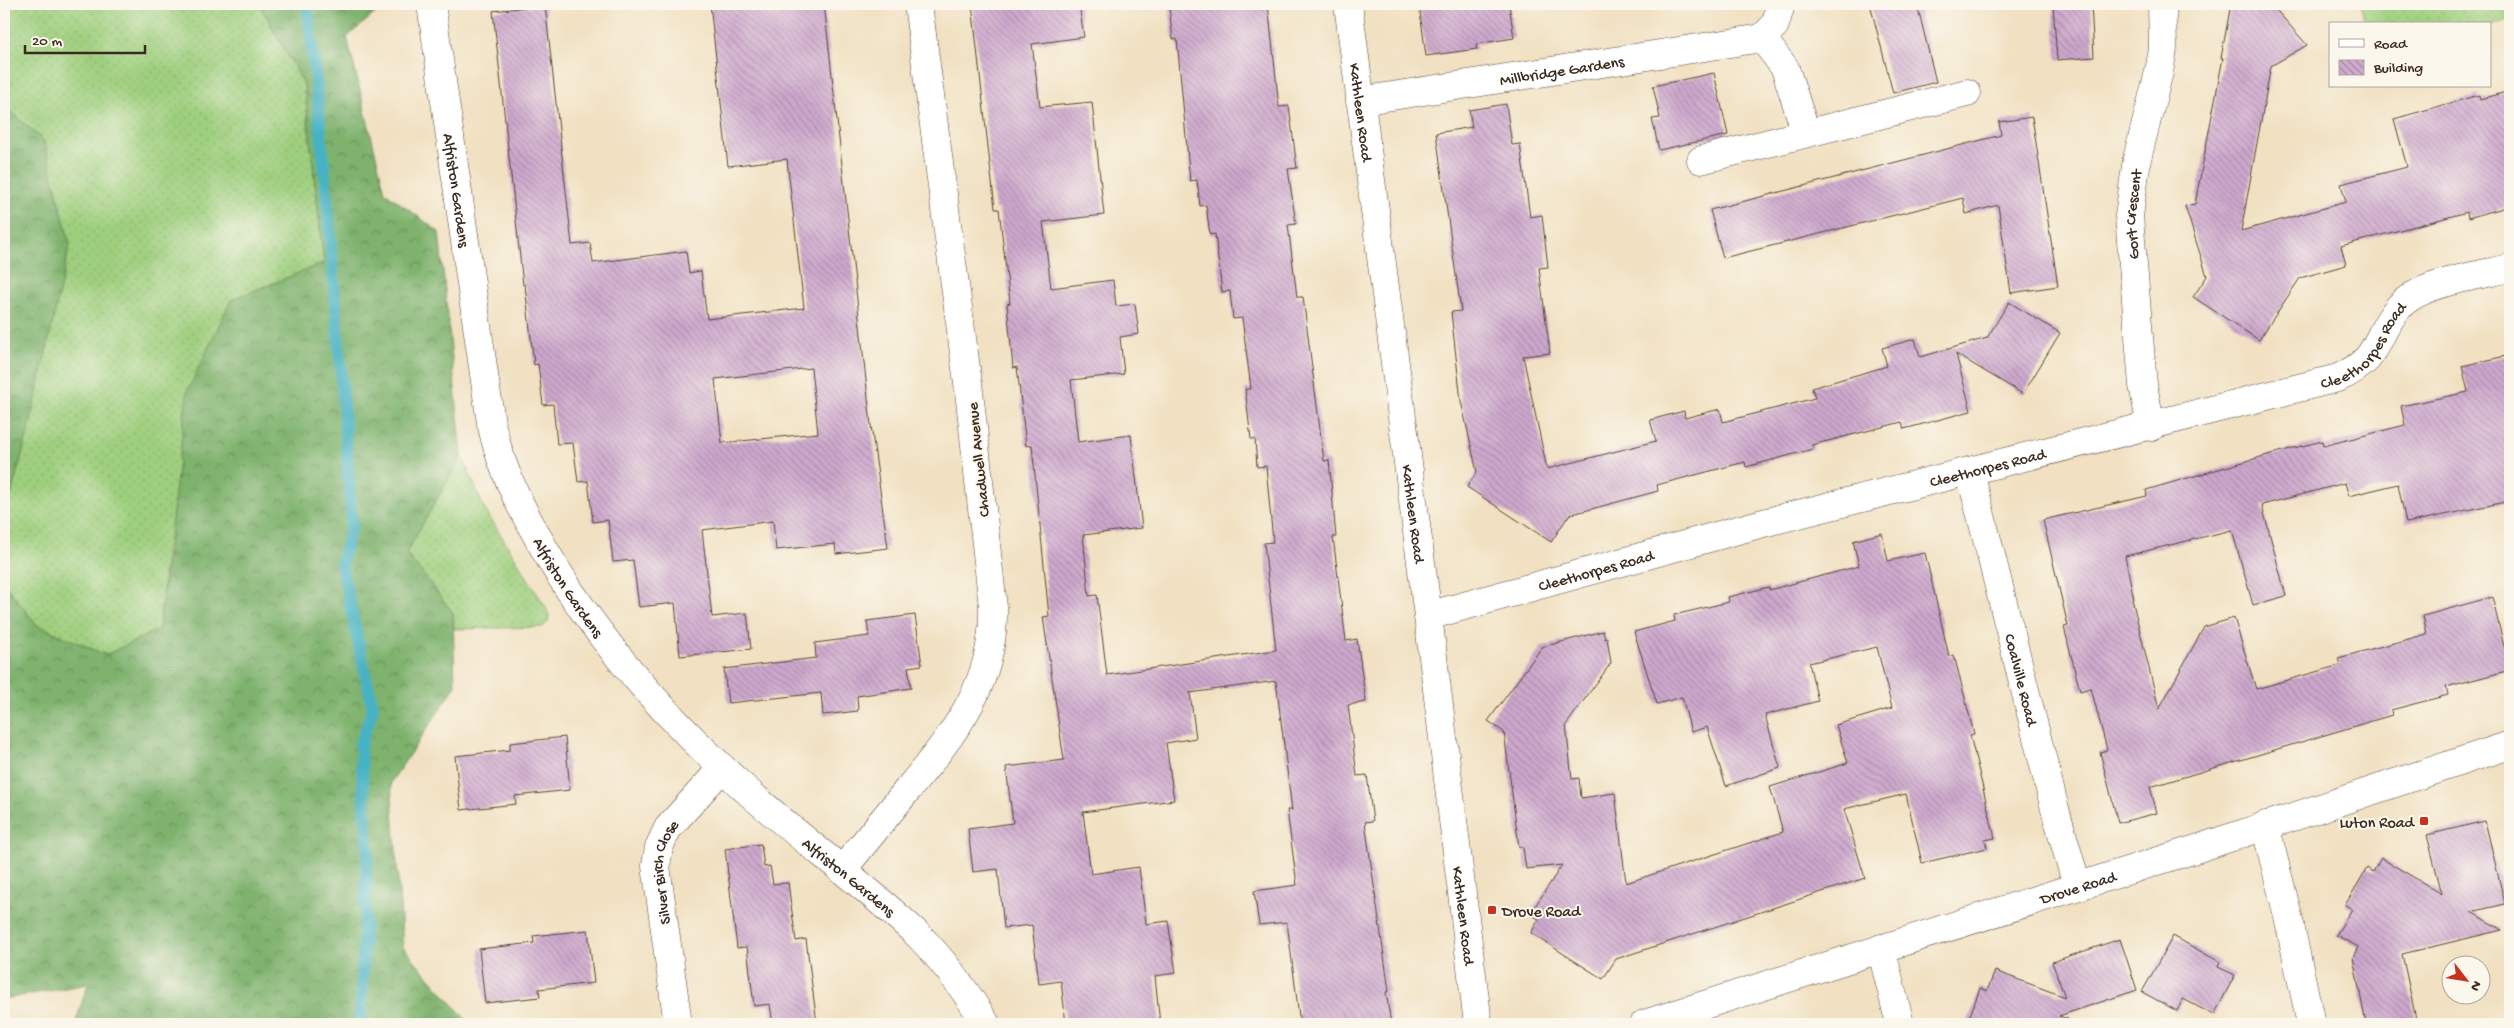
<svg xmlns="http://www.w3.org/2000/svg" width="2514" height="1028" font-family="'Gochi Hand',sans-serif">
	<style>
		.grass { fill: url(#grass-dots); stroke: #6c7c4e }
		.forest { fill: url(#forest-crowns); stroke: #5c6e46 }
		.lines { fill: none; stroke-linecap: round; stroke-linejoin: round }
		.stream { stroke: #46b2c3; stroke-width: 12 }
		.building { fill: url(#building-back-hatch); fill-rule: evenodd }
		.minor-casing { stroke: #564537; stroke-width: 29 }
		.minor { stroke: #fff; stroke-width: 28 }
		.poi-dot { fill: #c8321e; stroke: #fbf7ec; stroke-width: 2 }
		.labels { text-anchor: middle; stroke-width: 4; stroke-linejoin: round; paint-order: stroke }
		.street-label { font-size: 16px; fill: #3b2a1e; stroke: #fbf7ec }
		.poi-label { font-size: 16px; fill: #3b2a1e; stroke: #fbf7ec; text-anchor: end }
	</style>
	<defs>
		<pattern id="grass-dots" width="8" height="8" patternUnits="userSpaceOnUse" patternTransform="scale(1.25)"><rect width="8" height="8" fill="#9ecf7e"/><path d="M2 2h.1M6 6h.1" fill="none" stroke="#89b26c" stroke-width="1.8" stroke-linecap="round"/></pattern>
		<pattern id="forest-crowns" width="20" height="18" patternUnits="userSpaceOnUse" patternTransform="scale(1.25)"><rect width="20" height="18" fill="#7eb26d"/><path d="M2 6a3 3 0 1 1 6 0M12 15a3 3 0 1 1 6 0" fill="none" stroke="#689159"/></pattern>
		<pattern id="building-back-hatch" width="6" height="6" patternUnits="userSpaceOnUse" patternTransform="scale(1.25)"><rect width="6" height="6" fill="#cea8ce"/><path d="M-1 5l2 2M0 0l6 6M5-1l2 2" fill="none" stroke="#a889a7"/></pattern>
	</defs>
	<rect width="100%" height="100%" fill="#fbf7ec"/>
	<filter id="ink" filterUnits="userSpaceOnUse"><feTurbulence type="fractalNoise" baseFrequency=".02" numOctaves="2"/><feDisplacementMap in="SourceGraphic" scale="10" xChannelSelector="R" yChannelSelector="G"/><feConvolveMatrix kernelMatrix="1 2 1 2 8 2 1 2 1" color-interpolation-filters="sRGB"/></filter>
	<filter id="wash" filterUnits="userSpaceOnUse"><feTurbulence type="fractalNoise" baseFrequency=".0096" numOctaves="4" result="noise"/><feDisplacementMap in="SourceGraphic" scale="20" xChannelSelector="R" yChannelSelector="G"/><feGaussianBlur stdDeviation="1.12" result="paint"/><feColorMatrix in="noise" values="0 0 0 0 0 0 0 0 0 0 0 0 0 0 0 0 0 1.4 0 .05"/><feComposite in="paint" operator="in"/></filter>
	<g filter="url(#wash)">
		<rect width="100%" height="100%" fill="#f1e1c2"/>
		<path class="grass" d="M6,4H259L304,84L324,263L231,300L167,547L159,629L106,655L37,625L4,584V519L29,429L44,141L4,105V5Z
			M2360,4H2510V20L2490,25L2365,24Z
			M462,455L484,508L545,606L549,615L548,622L543,627L454,629L453,613L406,553Z"/>
		<path class="forest" d="M259,4H386L347,37L385,192L439,232L462,455L406,553L453,613L455,687L391,782L403,947L470,1024H75L88,984L4,999V584L37,625L106,655L159,629L187,392L231,300L324,263L304,84Z
			M4,105L44,141L70,244L29,429L4,519Z"/>
		<g class="lines">
			<path class="stream" d="M307,4C328,176 339,350 352,523L341,564L373,708L360,745L368,846L360,1024"/>
		</g>
		<g id="blocks">
			<path class="building" d="M710,4H824L871,425L888,548L836,554L835,544L776,550L773,521L702,530L712,617L747,613L751,649L680,656L675,603L639,607L633,560L613,562L608,520L593,522L588,481L578,482L573,443L557,444L553,404L543,405L538,364L534,365L525,285H523L493,11L545,5L572,245L590,243L593,263L686,251L689,273L701,271L707,319L804,308L787,159L728,166ZM811,368L818,433L722,443L715,379Z
				M972,4H1079L1084,37L1032,44L1040,107L1092,102L1104,215L1043,222L1051,288L1113,280L1116,306L1135,304L1139,334L1120,337L1124,374L1071,380L1078,442L1131,435L1142,528L1083,535L1089,596L1097,595L1107,675L1276,650L1264,543L1273,542L1266,466L1257,467L1255,439H1251L1245,389H1251L1242,318L1233,319L1230,291L1222,292L1215,234L1210,235L1206,205L1200,206L1197,180L1190,181L1177,39H1173L1169,8L1207,4H1268L1279,107L1289,106L1297,168L1288,169L1296,224L1288,225L1297,297H1303L1324,461L1329,460L1336,537H1333L1346,641L1357,639L1366,702L1348,705L1357,776L1367,775L1373,821L1365,822L1389,991L1386,992L1391,1024H1300L1287,922L1259,925L1254,891L1297,885L1287,810H1292L1276,681L1190,693L1196,738L1166,743L1174,800L1083,812L1091,874L1139,867L1146,924L1168,921L1176,973L1155,976L1160,1024H1066L1061,981L1039,984L1032,925L1004,928L998,869L973,872L968,829L1013,823L1006,767L1064,760L1043,617L1049,616L1032,445L1026,446L1017,367L1013,368L1007,304L1010,303L999,209H995Z
				M1419,4H1509L1514,38L1476,44L1477,49L1426,56Z
				M1870,4H1917L1936,82L1893,93Z
				M2053,4H2091L2094,57L2057,60Z
				M2231,4H2271L2307,45L2271,66L2241,231L2346,202L2341,184L2407,167L2394,119L2479,95L2480,99L2510,91V206L2468,218L2467,212L2341,246L2346,265L2300,278L2259,340L2193,297L2207,276L2185,206L2195,204L2223,58H2221Z
				M1714,73L1728,135L1659,150L1652,119L1660,118L1653,86Z
				M1506,104L1512,145L1520,144L1530,217L1542,215L1548,267L1539,268L1550,353L1523,356L1547,469L1656,441L1650,420L1684,411L1685,418L1720,409L1723,422L1815,398L1812,388L1887,366L1882,348L1915,339L1920,357L1987,338L2009,302L2060,333L2023,394L1956,354L1971,411L1904,429L1902,422L1812,445L1813,449L1746,467L1745,462L1657,485L1658,491L1569,515L1551,542L1467,487L1477,472L1461,401L1451,312L1461,311L1436,133L1472,127L1469,110Z
				M2032,117L2058,286L2011,293L1998,205L1966,214L1963,198L1723,258L1710,210L2001,135L1999,122Z
				M2510,355V501L2406,523L2398,484L2349,496L2345,483L2262,505L2286,596L2253,605L2232,530L2125,556L2134,599H2132L2159,709L2204,627L2234,618L2256,689L2340,665L2338,658L2427,634L2423,616L2492,597L2510,670L2446,687L2448,695L2391,710L2392,715L2150,787L2157,813L2118,823L2100,752L2107,750L2091,688L2080,691L2064,627L2068,626L2043,520L2147,496L2146,490L2271,454L2322,441L2323,446L2405,425L2401,406L2468,392L2462,366Z
				M1882,533L1888,561L1925,553L1949,656L1954,655L1974,734L1970,735L1995,838L1985,840L1987,848L1922,863L1906,794L1844,809L1865,878L1616,959L1603,979L1531,933L1539,919L1530,914L1562,865L1526,869L1523,847H1519L1504,732L1488,721L1542,647L1603,631L1605,639L1607,638L1611,663L1566,725L1572,779L1579,778L1581,798L1615,793L1626,883L1783,832L1770,787L1848,763L1836,725L1892,708L1877,647L1809,663L1818,701L1765,715L1780,768L1726,786L1707,727L1691,732L1682,697L1657,704L1634,632L1675,621L1674,615L1729,602L1728,597L1769,587V590L1859,566L1853,541Z
				M915,615L922,665L908,667L911,688L857,696L858,711L823,715L821,693L728,703L724,669L816,658L815,643L869,636L867,621Z
				M565,737L570,790L515,796L516,804L461,810L455,756L510,750V743Z
				M2485,821L2505,904L2471,912L2502,930L2402,954L2417,1024H2366L2353,957L2358,947L2336,935L2352,909L2345,905L2356,887L2367,868L2373,872L2381,858L2442,894L2427,835Z
				M761,844L764,867L770,866L773,884L788,883L796,941L806,939L817,1024H773L770,1004L754,1006L747,947L737,948L725,849Z
				M588,930L594,983L539,989L540,997L485,1003L479,949L534,943L533,936Z
				M2173,936L2220,962L2218,967L2235,975L2214,1015L2183,999L2177,1011L2142,992Z
				M2120,939L2137,990L2059,1016L2068,1019V1024H1967L1980,988L1987,991L1995,971L2065,997L2052,962Z"/>
		</g>
	</g>
	<g filter="url(#ink)">
		<use href="#blocks" fill-opacity="0" stroke="#564537" stroke-width="1"/>
		<g class="lines">
			<defs>
				<g id="minor">
					<path id="s1" d="M431,4L491,423C503,477 525,516 553,564C604,649 671,722 744,788C800,839 863,883 918,935C945,962 966,991 986,1024"/>
					<path id="s2" d="M1348,4L1428,616L1478,1024"/>
					<path d="M1762,38L1785,68L1806,133"/>
					<path id="s3" d="M1360,101L1762,38L1775,25L1781,4"/>
					<path d="M1701,160L1967,93"/>
					<path id="s4" d="M2151,427L2143,385L2129,216L2137,159L2159,72L2163,49L2162,4"/>
					<path id="s5" d="M1970,472L2055,809L2077,886"/>
					<path id="s6" d="M1428,616L1763,523L2338,378C2384,357 2372,338 2399,307C2419,283 2480,275 2510,268"/>
					<path d="M2265,825L2288,916L2311,1024"/>
					<path d="M842,870C864,843 887,815 909,788C955,732 995,684 993,607L969,391L918,4"/>
					<path d="M1881,948L1900,1024"/>
					<path id="s7" d="M678,1024L656,866L659,847L668,828L722,768"/>
					<path id="s8" d="M1644,1024L2199,848L2510,745"/>
				</g>
			</defs>
			<use href="#minor" class="minor-casing"/>
			<use href="#minor" class="minor"/>
		</g>
	</g>
	<g class="poi-dot">
		<rect x="2419" y="816" width="10" height="10" rx="2.5"/>
		<rect x="1487" y="905" width="10" height="10" rx="2.5"/>
	</g>
	<g class="labels">
		<g class="street-label">
			<text dy="6" stroke="none"><textPath href="#s3" startOffset="204">Millbridge Gardens</textPath></text>
			<text dy="6" stroke="none"><textPath href="#s2" startOffset="109">Kathleen Road</textPath></text>
			<text dy="6" stroke="none"><textPath href="#s1" startOffset="188">Alfriston Gardens</textPath></text>
			<text dy="6" stroke="none"><textPath href="#s4" startOffset="214">Gort Crescent</textPath></text>
			<text dy="6" stroke="none"><textPath href="#s6" startOffset="982">Cleethorpes Road</textPath></text>
			<text transform="translate(977 460) rotate(-96)" y="6">Chadwell Avenue</text>
			<text dy="6" stroke="none"><textPath href="#s6" startOffset="579">Cleethorpes Road</textPath></text>
			<text dy="6" stroke="none"><textPath href="#s2" startOffset="514">Kathleen Road</textPath></text>
			<text dy="6" stroke="none"><textPath href="#s6" startOffset="174">Cleethorpes Road</textPath></text>
			<text dy="6" stroke="none"><textPath href="#s1" startOffset="606">Alfriston Gardens</textPath></text>
			<text dy="6" stroke="none"><textPath href="#s5" startOffset="214">Coalville Road</textPath></text>
			<text dy="6" stroke="none"><textPath href="#s7" startOffset="155">Silver Birch Close</textPath></text>
			<text dy="6" stroke="none"><textPath href="#s1" startOffset="1011">Alfriston Gardens</textPath></text>
			<text dy="6" stroke="none"><textPath href="#s8" startOffset="455">Drove Road</textPath></text>
			<text dy="6" stroke="none"><textPath href="#s2" startOffset="919">Kathleen Road</textPath></text>
		</g>
		<g class="poi-label">
			<text x="2414" y="827">Luton Road</text>
			<text x="1502" y="916" text-anchor="start">Drove Road</text>
		</g>
	</g>
	<rect width="2514" height="1028" fill="none" stroke="#fbf7ec" stroke-width="20"/>
	<rect x="2329" y="22" width="162" height="65" fill="#fbf7ec" stroke="#aea59a"/>
	<rect x="2339" y="39" width="25" height="8" fill="#ffffff" stroke="#aea59a"/>
	<text x="2374" y="48" font-size="15" fill="#3b2a1e">Road</text>
	<rect x="2339" y="60" width="25" height="15" fill="url(#building-back-hatch)" stroke="#aea59a"/>
	<text x="2374" y="72" font-size="15" fill="#3b2a1e">Building</text>
	<g transform="translate(2466 980) rotate(121)"><circle r="24" fill="#fbf7ec" stroke="#aea59a"/>
	<path d="M0-4L9 19L0 12L-9 19Z" fill="#c8321e"/>
	<text y="-8" font-size="14" font-weight="bold" text-anchor="middle" fill="#3b2a1e">N</text>
	</g>
	<path d="M25 45v8h120v-8" fill="none" stroke="#3b2a1e" stroke-width="2.5"/>
	<text x="32" y="45" font-size="15" fill="#3b2a1e" stroke="#fbf7ec" stroke-width="4" paint-order="stroke">20 m</text>
</svg>
